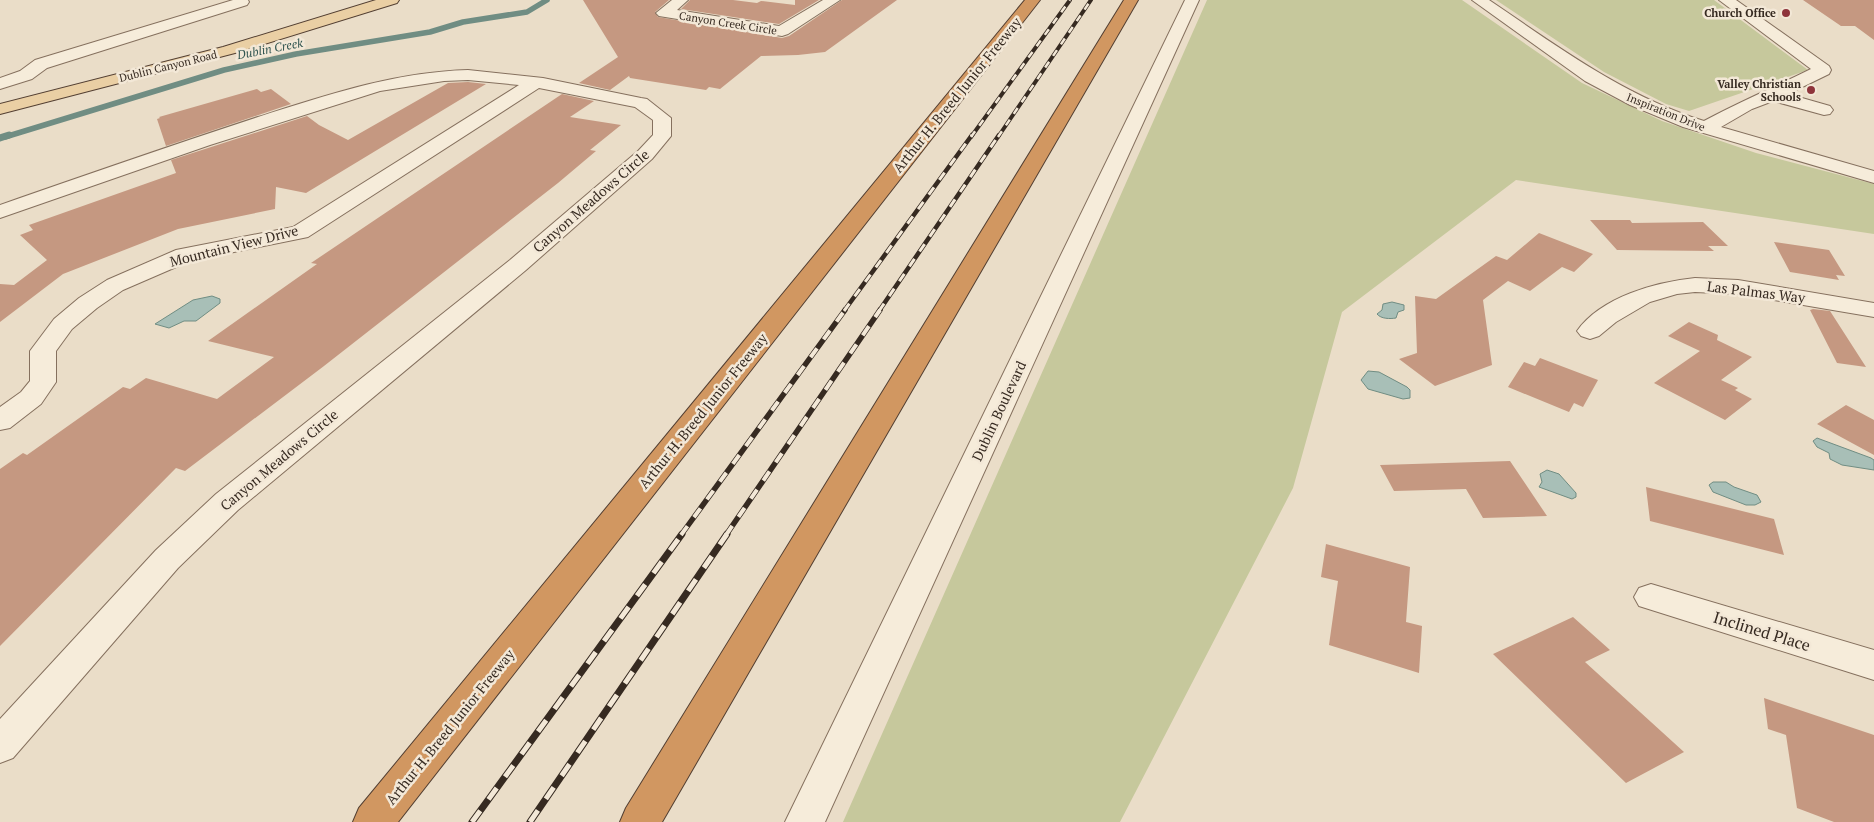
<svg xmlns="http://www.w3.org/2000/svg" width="1874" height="822" font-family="'PT Serif',serif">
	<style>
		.green { fill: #c6c89c }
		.water { fill: #a8bfb7; stroke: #708d83 }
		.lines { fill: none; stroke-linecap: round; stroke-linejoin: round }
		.stream-far1 { stroke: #708d83; stroke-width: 5.5 }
		.stream { stroke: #708d83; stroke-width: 7 }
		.building { fill: #c59881 }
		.minor-casing { stroke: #85705e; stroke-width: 2 }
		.major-casing { stroke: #533f32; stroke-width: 2 }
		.highway-casing { stroke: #533f32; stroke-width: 2 }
		.minor { fill: #f6ecda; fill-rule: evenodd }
		.major { fill: #eacfa4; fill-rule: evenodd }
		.highway { fill: #d19761; fill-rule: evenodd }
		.rail-far3-casing { stroke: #362a21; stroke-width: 4 }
		.rail-far2-casing { stroke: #362a21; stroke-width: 4.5 }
		.rail-far1-casing { stroke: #362a21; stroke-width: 5.5 }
		.rail-casing { stroke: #362a21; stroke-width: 7 }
		.rail-far3 { stroke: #f3e8d7; stroke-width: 2.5; stroke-dasharray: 7; stroke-linecap: butt }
		.rail-far2 { stroke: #f3e8d7; stroke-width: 3; stroke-dasharray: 9; stroke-linecap: butt }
		.rail-far1 { stroke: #f3e8d7; stroke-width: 4; stroke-dasharray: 11; stroke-linecap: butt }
		.rail { stroke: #f3e8d7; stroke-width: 5; stroke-dasharray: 14; stroke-linecap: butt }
		.poi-dot { fill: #8e343b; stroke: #f3e8d7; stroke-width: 2 }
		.labels { text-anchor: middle; stroke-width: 5; stroke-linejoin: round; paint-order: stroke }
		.far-poi-label { font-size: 11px; font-weight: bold; fill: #362a21; stroke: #f3e8d7; text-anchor: end }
		.far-street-label { font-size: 11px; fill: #362a21; stroke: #f3e8d7 }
		.far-water-label { font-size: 12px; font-style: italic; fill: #315550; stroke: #f3e8d7 }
		.street-label { font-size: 14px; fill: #362a21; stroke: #f3e8d7 }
		.near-street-label { font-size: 16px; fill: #362a21; stroke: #f3e8d7 }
	</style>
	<rect width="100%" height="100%" fill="#eaddc8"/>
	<path class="green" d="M1207,0H1462L1582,83L1662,121L1756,153L1874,184V234L1516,180L1342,312L1293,488L1120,822H843Z
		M1496,0H1714L1808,70L1689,111L1666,104L1604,72Z"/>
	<path class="water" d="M212,296L220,299V303L196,321H184L169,328L155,324L193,300Z
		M1392,302L1404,305V310L1398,312L1396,318C1390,319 1381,319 1377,314L1382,310L1383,304Z
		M1368,371L1379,372L1407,387L1410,390V398L1403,399L1368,389L1361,380Z
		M1817,438L1871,458L1874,460V470L1842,465L1830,459L1829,453L1817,447L1813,441Z
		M1547,470L1559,474L1576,493V497L1572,499L1539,487L1542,482L1540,474Z
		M1713,482H1726L1734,487L1757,495L1761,502L1755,505H1746L1713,492L1709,485Z"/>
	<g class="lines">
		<path class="stream-far1" d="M5,137L224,70L296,54L430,32L463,22L527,12L547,0"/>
		<path class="stream" d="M0,138L9,135"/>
	</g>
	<path class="building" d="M583,0H669L655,12L658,17L782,38L789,36L842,0H897L825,52L798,55L761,56L720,89L709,87L706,90L630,78L629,76L610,90L579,83L618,57Z
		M690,0H733L757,3L761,1L795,5V0H819L779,24L681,9Z
		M1803,0H1874V40L1855,26H1841Z
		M468,82L486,84L306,193L276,187L275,209L178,229L63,274L0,322V284L14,285L47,260L20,235L33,230L29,225L176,173L171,160L307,116L319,125L348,140L448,83Z
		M257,89L261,92L271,89L291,104L166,146L157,119L160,118L159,117Z
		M562,94L594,101L570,117L621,125L590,150L596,151L558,183L324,366L185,471L176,468L0,646V469L23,453L27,455L123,387L130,389L146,378L217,399L274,357L208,341L317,264L311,263Z
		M1590,220H1630L1632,223L1703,222L1728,246H1708L1714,251L1617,250Z
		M1539,233L1593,254L1574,272L1562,267L1530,291L1508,281L1483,300L1492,365L1435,386L1399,359L1417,353L1415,296L1436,299L1496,256L1507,260Z
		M1774,242L1829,250L1845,276L1836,275L1839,280L1790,272Z
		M1813,309L1830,311L1866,367L1837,363L1810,310Z
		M1689,322L1718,335L1717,340L1752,357L1721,380L1738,388L1735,390L1752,399L1725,420L1654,383L1700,351L1668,336Z
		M1540,358L1598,380L1583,407L1574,403L1569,412L1508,387L1524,362L1535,366Z
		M1846,405L1874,420V455L1817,424Z
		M1510,461L1547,516L1483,518L1466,489L1394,491L1380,465Z
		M1646,487L1774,519L1784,555L1650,521Z
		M1326,544L1410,567L1406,622L1422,626L1419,673L1329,645L1338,581L1321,577Z
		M1573,617L1610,650L1585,662L1684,752L1626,783L1493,654Z
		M1764,698L1874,735V822H1834L1797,808L1786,735L1768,729Z"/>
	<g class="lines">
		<defs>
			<path id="minor" d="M233,0H248L249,2L247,5L47,68L32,79L0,89V78L20,71L35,60Z
				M672,0H688L677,10L779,26L823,0H840L788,34L782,36L659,16L656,13Z
				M1185,0H1199L825,822H785Z
				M1472,0H1489C1557,46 1624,96 1704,121C1739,102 1775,87 1811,69L1719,0H1736L1829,66L1831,70L1829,74L1788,94L1830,106L1833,110L1830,114L1824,115L1773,101L1752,109L1721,127L1874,171V183L1683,127L1630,105L1585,81Z
				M468,70L543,78L641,98L647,99L671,118V136L652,159L526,270L238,510L178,568L13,758L0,763V719L156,550L216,494L510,260L638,151L653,135V120L635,107L539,88L308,237L190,261L123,290L97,308L72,329L56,351V382L41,404L10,428L0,430V407L21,392L30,381V351L54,319L79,298L107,280L176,250L293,227L519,85L468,80L444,81L380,91L210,145L0,218V205C86,175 172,145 258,117C327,95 395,72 468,70Z
				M1695,278L1738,280L1874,303V317L1738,294L1695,292L1677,294L1650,302L1616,322L1599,336L1590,339L1581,336L1577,331C1601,297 1656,282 1695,278Z
				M1651,584L1874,650V680L1639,606L1634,597L1639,588Z"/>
			<path id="major" d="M376,0H399L397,3L235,53L0,114V104L223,47Z"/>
			<path id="highway" d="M1025,0H1040L398,822H353L359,808Z
				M1124,0H1138L662,822H620L626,808Z"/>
		</defs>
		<use href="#minor" class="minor-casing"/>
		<use href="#major" class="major-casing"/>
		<use href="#highway" class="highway-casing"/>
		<use href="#minor" class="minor"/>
		<use href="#major" class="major"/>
		<use href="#highway" class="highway"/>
		<defs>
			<path id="rail-far3" d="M971,137L1070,0
				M998,137L1091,0"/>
			<path id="rail-far2" d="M844,311L972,135
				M879,311L999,135"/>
			<path id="rail-far1" d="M681,535L845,310
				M726,535L880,310"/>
			<path id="rail" d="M472,822L682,534
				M530,822L727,534"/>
		</defs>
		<use href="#rail-far3" class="rail-far3-casing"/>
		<use href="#rail-far2" class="rail-far2-casing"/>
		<use href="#rail-far1" class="rail-far1-casing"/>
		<use href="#rail" class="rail-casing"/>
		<use href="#rail-far3" class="rail-far3"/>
		<use href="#rail-far2" class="rail-far2"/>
		<use href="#rail-far1" class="rail-far1"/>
		<use href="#rail" class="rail"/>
	</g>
	<g class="poi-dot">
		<circle cx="1786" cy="13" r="5"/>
		<circle cx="1811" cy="90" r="5"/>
	</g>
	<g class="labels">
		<g class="far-poi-label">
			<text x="1776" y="17">Church Office</text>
			<text x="1801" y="88">Valley Christian<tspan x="1801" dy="13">Schools</tspan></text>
		</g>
		<g class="far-street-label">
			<text transform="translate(728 23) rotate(9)" y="4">Canyon Creek Circle</text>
			<text transform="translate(168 66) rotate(-14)" y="4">Dublin Canyon Road</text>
			<text transform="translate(1666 112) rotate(22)" y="4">Inspiration Drive</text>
		</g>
		<g class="far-water-label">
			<text transform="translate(270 49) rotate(-11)" y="4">Dublin Creek</text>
		</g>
		<g class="street-label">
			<text transform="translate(957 95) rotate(-51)" y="5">Arthur H. Breed Junior Freeway</text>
			<text transform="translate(591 201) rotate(-41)" y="5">Canyon Meadows Circle</text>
			<text transform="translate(234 246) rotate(-14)" y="5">Mountain View Drive</text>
			<text transform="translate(1756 292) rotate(7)" y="5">Las Palmas Way</text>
			<text transform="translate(703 411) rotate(-51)" y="5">Arthur H. Breed Junior Freeway</text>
			<text transform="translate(999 411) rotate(-65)" y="5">Dublin Boulevard</text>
			<text transform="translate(279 460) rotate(-40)" y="5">Canyon Meadows Circle</text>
			<text transform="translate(450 727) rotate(-51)" y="5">Arthur H. Breed Junior Freeway</text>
		</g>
		<g class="near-street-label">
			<text transform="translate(1762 631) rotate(17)" y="6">Inclined Place</text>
		</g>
	</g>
</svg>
